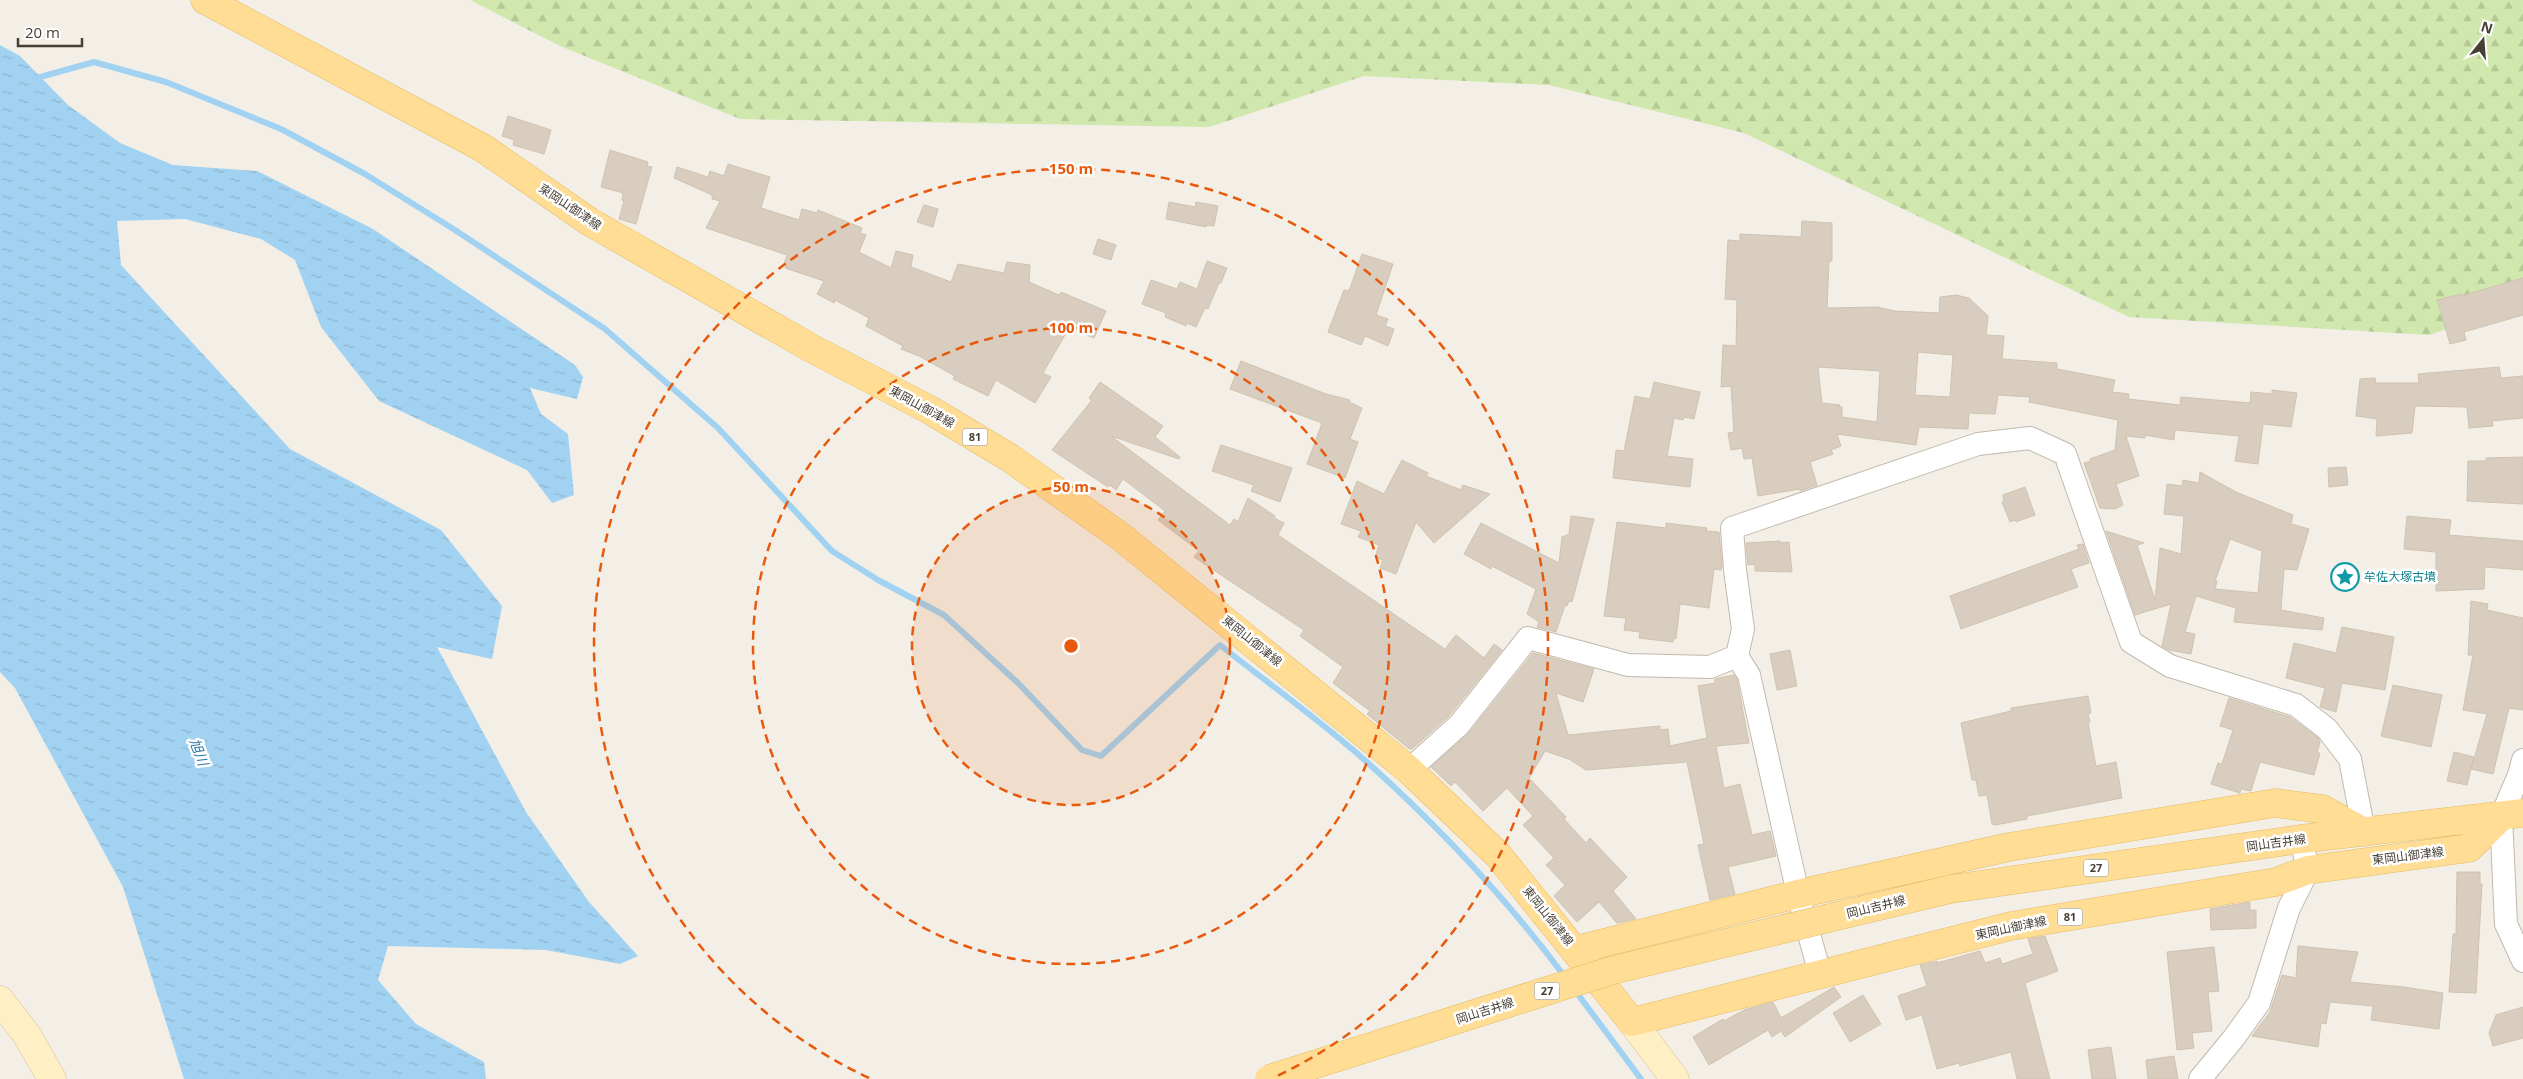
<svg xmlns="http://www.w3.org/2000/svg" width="2523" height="1079" font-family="'Open Sans','Noto Sans JP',sans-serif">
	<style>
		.forest { fill: url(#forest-firs) }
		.water { fill: url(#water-ripples) }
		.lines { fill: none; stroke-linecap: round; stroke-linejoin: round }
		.stream { stroke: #a2d2f1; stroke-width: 6 }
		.building { fill: #d8cdbe; stroke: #d0c2af; fill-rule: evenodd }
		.street-casing { stroke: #c2b9ac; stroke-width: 24 }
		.secondary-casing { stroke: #d4c296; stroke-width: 29 }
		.primary-casing { stroke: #e4ba63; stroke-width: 29 }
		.street { stroke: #fff; stroke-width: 22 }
		.secondary { stroke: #ffefc5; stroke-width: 28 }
		.primary { stroke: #ffdd94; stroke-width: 28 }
		.primary-bridge-casing { stroke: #e4ba63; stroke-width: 29; stroke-linecap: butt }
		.primary-bridge { stroke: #ffdd94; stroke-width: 28 }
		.ring { fill: none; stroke: #e8590c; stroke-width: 2.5; stroke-dasharray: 9 6 }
		.labels { text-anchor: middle; stroke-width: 5; stroke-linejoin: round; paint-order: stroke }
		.shield { fill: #fff; stroke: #7e7972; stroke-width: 1 }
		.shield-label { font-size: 11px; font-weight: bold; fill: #463f35 }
		.street-label { font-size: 12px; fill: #463f35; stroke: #fff }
		.culture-label { font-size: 12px; fill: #0d838f; stroke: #fff; text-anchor: start }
		.water-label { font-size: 14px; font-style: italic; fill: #2d79ab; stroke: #fff }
		.centre { fill: #e8590c; stroke: #fff; stroke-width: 2.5 }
		.ring-label { font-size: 15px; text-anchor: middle; font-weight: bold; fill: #e8590c; stroke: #fff; stroke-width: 5; stroke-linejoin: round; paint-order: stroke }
	</style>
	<defs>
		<pattern id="forest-firs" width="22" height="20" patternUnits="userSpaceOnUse" patternTransform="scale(1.25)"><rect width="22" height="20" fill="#d0e8ae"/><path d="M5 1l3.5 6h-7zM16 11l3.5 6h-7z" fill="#b4c896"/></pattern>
		<pattern id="water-ripples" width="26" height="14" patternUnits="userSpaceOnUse" patternTransform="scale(1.25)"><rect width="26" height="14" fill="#a2d2f1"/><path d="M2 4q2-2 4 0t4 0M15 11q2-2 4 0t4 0" fill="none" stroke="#8db5cf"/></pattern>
	</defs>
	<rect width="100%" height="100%" fill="#f3efe6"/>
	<path class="forest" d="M470,0H2523V304L2429,335L2129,317L1744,133L1549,85L1364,76L1209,127L740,119L560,46Z"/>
	<path class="water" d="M0,45L20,56L68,105L120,143L173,165L257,171L373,229L575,365L583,377L577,399L530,388L541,414L568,434L574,495L552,503L527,470L379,401L321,327L295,260L261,239L185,219L117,221L121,265L290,449L441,530L502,606L492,659L437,647L526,812L589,902L638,956L620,964L546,950L388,946L378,980L416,1024L484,1062L486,1079H184L123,887L15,688L0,672Z"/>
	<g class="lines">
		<path class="stream" d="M33,79L94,62L166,82L281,129L365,174L455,230L605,329L718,428L832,551L878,580L944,615L1018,683L1082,750L1101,756L1220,645C1269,684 1321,721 1368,763C1440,828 1507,899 1565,977
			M1574,989L1641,1079"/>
	</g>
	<path class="building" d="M508,116L551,130L544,154L513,145L514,140L502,136Z
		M610,150L648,162L647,166L652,167L636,224L619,219L624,201L622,200L623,193L601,187Z
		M728,164L770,177L761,208L799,220L802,209L817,213L818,210L862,228L860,233L866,235L859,252L891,268L896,251L913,255L911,267L951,282L958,264L1004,273L1007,262L1030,265L1029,282L1059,295L1061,292L1106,311L1094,338L1069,328L1043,373L1051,377L1035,403L996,380L988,396L953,379L955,376L919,356L901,349L903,346L866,326L869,318L835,300L834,303L817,294L824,281L785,268L786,265L784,264L787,255L706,228L720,201L712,199V195L674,178L677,167L708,177L710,171L724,176Z
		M1169,202L1195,207L1196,202L1218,206L1214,226L1206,225V227L1166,219Z
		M924,205L938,209L933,227L917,222Z
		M1802,221L1832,223V261H1829L1827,308L1877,307L1895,311L1939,313L1940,297L1956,295L1969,298L1988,316L1986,335L2004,336L2002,359L2057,363V369L2115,380L2112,392L2129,394L2128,399L2180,405L2181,397L2250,403L2251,392L2272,394V390L2297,393L2291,427L2263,424L2258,464L2235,461L2239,436L2175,430L2174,440L2145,435V438L2126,436L2139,476L2116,484L2123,505L2115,509L2100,508L2084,463L2091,461L2090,459L2115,450L2118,420L2029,402L2030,397L1998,395L1995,414L1969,413L1968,429L1919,427L1916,445L1837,434L1841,446L1831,450L1833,454L1810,462L1817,485L1800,491V489L1758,496L1752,458L1744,459L1742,448L1731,450L1728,433L1734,432L1731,386L1721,387L1723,345L1736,346L1737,300L1725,299L1728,240L1740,241V234L1801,237ZM1918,352L1953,355L1950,397L1915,395ZM1818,367L1880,371L1877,422L1842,417V407H1839L1840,405L1822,403Z
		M1098,239L1116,245L1111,260L1093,254Z
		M1362,254L1393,264L1376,315L1388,319L1385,326L1394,329L1388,346L1365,336L1361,345L1328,332L1344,290L1349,291Z
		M1207,261L1227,268L1221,283H1219L1208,309L1205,308L1196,327L1187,323L1186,326L1165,317L1166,313L1142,304L1151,280L1177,289L1180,282L1197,289Z
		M2523,278V315L2464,332L2466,340L2450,344L2437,300L2461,294V296Z
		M1241,361L1326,394L1350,400L1349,402L1362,408L1350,439L1358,442L1345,478L1307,464L1322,423L1230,389Z
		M2499,367L2501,378L2523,376V418L2492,421L2493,426L2469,428L2467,407L2415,406L2412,433L2376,436L2377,419L2356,416L2360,379L2375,378L2376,383H2419L2418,374Z
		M1100,382L1163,426L1155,437L1180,457L1179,459L1111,436L1230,525L1234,519L1238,522L1248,498L1275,516L1274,518L1284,523L1278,535L1445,649L1456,635L1484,658L1494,644L1502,650L1449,716L1412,749L1408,748L1367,714L1370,711L1333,683L1343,667L1300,636L1304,630L1194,557L1199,551L1158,520L1165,511L1123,479L1116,490L1110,485L1108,487L1052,450L1092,400L1089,398Z
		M1654,382L1700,392L1694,419L1684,417L1683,420L1674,418L1667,456L1693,459L1690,487L1613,478L1616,450L1624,451L1635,396L1650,399Z
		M1221,445L1292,468L1280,502L1251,491L1254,485L1212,471Z
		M2523,457V504L2467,501L2468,461H2486V458Z
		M1402,460L1428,473L1426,476L1461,490L1463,485L1490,494L1434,543L1416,522L1396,574L1380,568L1383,560L1375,557L1379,545L1358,537L1361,531L1341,524L1357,481L1384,494Z
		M2346,467L2348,485L2329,487L2328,468Z
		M2200,472L2236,492L2293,515L2291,524L2309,529L2297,570L2284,569L2281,610L2324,618L2322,630L2234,622L2236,608L2196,596L2185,632L2195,634L2191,654L2169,650L2162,646L2171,604L2135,615L2106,531L2144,543L2137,545L2155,600L2160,548L2181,554L2184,516L2164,514L2167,484L2182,486L2183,480L2199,483ZM2230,539L2262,551L2258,593L2215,589L2217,581H2215Z
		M2025,487L2035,515L2016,522L2015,520L2010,522L2002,502L2004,501L2003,495Z
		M1571,516L1594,519L1572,602L1569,601L1567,606L1565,605L1556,632L1537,627L1539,622L1527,614L1536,589L1492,566L1491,569L1464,554L1481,523L1559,563L1562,537L1569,534Z
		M2407,516L2451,520L2449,535L2523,541V570L2485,567L2484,589L2436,591V552L2404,549Z
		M1617,522L1666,528V523L1707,528L1706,531L1719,532L1722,567L1721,570L1714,569L1709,608L1680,604L1676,639L1674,638L1673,642L1639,638L1640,632L1624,630L1626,618L1604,616Z
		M1780,541V543L1789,542L1792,572L1755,571V564L1748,565L1746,543Z
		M2083,544L2089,563L2071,569L2078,587L1961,629L1950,596L2079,549L2077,545Z
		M2471,601L2488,604L2487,610L2523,618V710L2509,708L2493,774L2471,769L2487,714L2463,710L2473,655H2468Z
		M2342,627L2394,637L2385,690L2342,683L2336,712L2320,707L2325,688L2286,678L2294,643L2336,653Z
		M1790,650L1797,686L1777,690L1770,654Z
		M1533,653L1594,669L1583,702L1556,693L1568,735L1660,726V730L1668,729L1670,746L1707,738L1698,686L1715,683V679L1734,675L1737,680L1749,743L1716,746L1724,788L1740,784L1752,835L1770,831L1776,856L1728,867L1735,894L1710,900L1698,845L1704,844L1687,762L1586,770L1569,759L1545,751L1529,778L1566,817L1564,819L1586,843L1590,838L1627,877L1613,891L1636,919L1617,923L1599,902L1577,922L1554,896L1565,885L1546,865L1554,858L1523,825L1533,816L1507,788L1483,811L1455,782L1451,786L1431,767L1469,733Z
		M2393,685L2442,695L2431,747L2381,736Z
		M2088,696L2091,713L2088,714L2090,722L2088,723L2096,766L2116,762L2122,798L2027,816V819L1995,825L1992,824L1987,795L1979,796L1976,780H1972L1961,723L2011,711V708Z
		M2229,698L2290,717L2318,738L2320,742L2317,753H2320L2314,775L2260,762L2251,791L2241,789L2240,793L2211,784L2218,763L2222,764L2233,730L2220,726Z
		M2454,752L2474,757L2467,785L2447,781Z
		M2457,872H2480V884H2482L2476,993L2449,992L2453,934H2456Z
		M2250,902V910H2256V928L2211,930L2210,909Z
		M2045,936L2058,971L2025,983L2050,1079H2017L2011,1052L1960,1066L1959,1063L1937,1069L1922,1015L1906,1020L1898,996L1927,986L1920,965L1937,961V963L1980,951L1985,963L2000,958L2002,964L2033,954L2028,939Z
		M2298,946L2358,952L2350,982L2404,987L2443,993L2439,1029L2371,1020L2373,1006L2330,1002L2326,1024L2321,1023L2318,1047L2252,1036L2270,1012L2282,975L2296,978Z
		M2214,947L2219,991L2208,992L2212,1031L2192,1033L2194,1048L2177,1050L2167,952Z
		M1834,987L1841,997L1785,1037L1781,1031L1772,1037L1768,1030L1709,1065L1693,1037L1723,1019L1724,1021L1744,1010L1773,1002L1781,1018Z
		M1863,995L1881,1024L1850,1042L1833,1013Z
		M2523,1007V1038L2493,1046L2489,1033L2496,1015Z
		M2111,1047L2116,1079H2092L2088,1050Z
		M2174,1056L2178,1079H2148L2146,1060Z"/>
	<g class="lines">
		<defs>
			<path id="street" d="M2523,760L2519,775L2501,817L2506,924L2523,961
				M1409,770L1459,725L1528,638L1628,665L1710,667L1737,656
				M1820,974L1798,894L1749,675L1737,656L1743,629L1735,570L1732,528L1978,444L2030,438L2065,454L2131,642L2170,666L2296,705L2327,729L2350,759L2364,832
				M2200,1079L2233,1039L2259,1003L2289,908L2308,870L2301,839"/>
			<path id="secondary" d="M0,1000L27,1035L52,1079
				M1632,1022L1675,1079"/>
			<path id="primary" d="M205,0L483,148L590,222L811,348L930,410L1010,458L1120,536L1409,770L1498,855L1632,1022L2011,926L2276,882L2308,870L2469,848L2501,817
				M1829,918L1951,889L2301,839L2523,813
				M1576,950L1798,894L2009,847L2275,803L2322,809L2364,832"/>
		</defs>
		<use href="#street" class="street-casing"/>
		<use href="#secondary" class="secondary-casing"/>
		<use href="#primary" class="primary-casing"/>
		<use href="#street" class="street"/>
		<use href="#secondary" class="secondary"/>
		<use href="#primary" class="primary"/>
		<defs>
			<path id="primary-bridge" d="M1269,1079L1613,970L1829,918"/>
		</defs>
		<use href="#primary-bridge" class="primary-bridge-casing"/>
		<use href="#primary-bridge" class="primary-bridge"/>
	</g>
	<circle cx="1071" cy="646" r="159" fill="#e8590c" fill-opacity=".12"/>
	<g class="ring">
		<circle cx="1071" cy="646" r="159"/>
		<circle cx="1071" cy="646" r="318"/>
		<path d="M869 1078A477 477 0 1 1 1273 1078"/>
	</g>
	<defs>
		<symbol id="sight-ring" viewBox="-11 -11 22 22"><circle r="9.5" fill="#fff" stroke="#0f9aa8" stroke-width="1.5"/><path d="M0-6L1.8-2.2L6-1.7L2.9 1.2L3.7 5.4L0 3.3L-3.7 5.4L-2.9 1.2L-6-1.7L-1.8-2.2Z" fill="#0f9aa8"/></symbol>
	</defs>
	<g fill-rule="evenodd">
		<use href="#sight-ring" x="2329" y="561" width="32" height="32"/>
	</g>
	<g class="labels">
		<g class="shield">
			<rect x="962.5" y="428.5" width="25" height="17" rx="4"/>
			<rect x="2083.5" y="859.5" width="25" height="17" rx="4"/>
			<rect x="2057.5" y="908.5" width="25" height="17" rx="4"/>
			<rect x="1534.5" y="982.5" width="25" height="17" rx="4"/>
		</g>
		<g class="shield-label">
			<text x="975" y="441">81</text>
			<text x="2096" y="872">27</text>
			<text x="2070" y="921">81</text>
			<text x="1547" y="995">27</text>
		</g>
		<g class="street-label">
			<text transform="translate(570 207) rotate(34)" y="4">東岡山御津線</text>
			<text transform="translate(922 407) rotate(29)" y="4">東岡山御津線</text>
			<text transform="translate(1252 641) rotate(39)" y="4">東岡山御津線</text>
			<text transform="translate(2276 843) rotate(-8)" y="4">岡山吉井線</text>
			<text transform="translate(2408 856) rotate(-7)" y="4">東岡山御津線</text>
			<text transform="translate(1876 907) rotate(-14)" y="4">岡山吉井線</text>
			<text transform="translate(1548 916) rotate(51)" y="4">東岡山御津線</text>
			<text transform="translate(2011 928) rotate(-12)" y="4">東岡山御津線</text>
			<text transform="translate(1485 1011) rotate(-18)" y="4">岡山吉井線</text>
		</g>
		<g class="culture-label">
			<text x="2364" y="581">牟佐大塚古墳</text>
		</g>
		<g class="water-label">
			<text transform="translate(199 752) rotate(69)" y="5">旭川</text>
		</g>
	</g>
	<circle cx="1071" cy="646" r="8" class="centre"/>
	<g class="ring-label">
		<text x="1071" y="174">150 m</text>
		<text x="1071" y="333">100 m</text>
		<text x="1071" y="492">50 m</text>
	</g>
	<g transform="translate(2483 40) rotate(17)" stroke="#ffffff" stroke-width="4" paint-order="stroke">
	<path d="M0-4L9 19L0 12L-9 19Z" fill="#463f35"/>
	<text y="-8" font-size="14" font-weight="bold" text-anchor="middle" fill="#463f35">N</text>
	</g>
	<path d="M18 38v8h64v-8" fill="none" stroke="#463f35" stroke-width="2.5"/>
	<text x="25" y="38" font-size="15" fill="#463f35" stroke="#ffffff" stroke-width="4" paint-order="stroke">20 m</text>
</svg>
